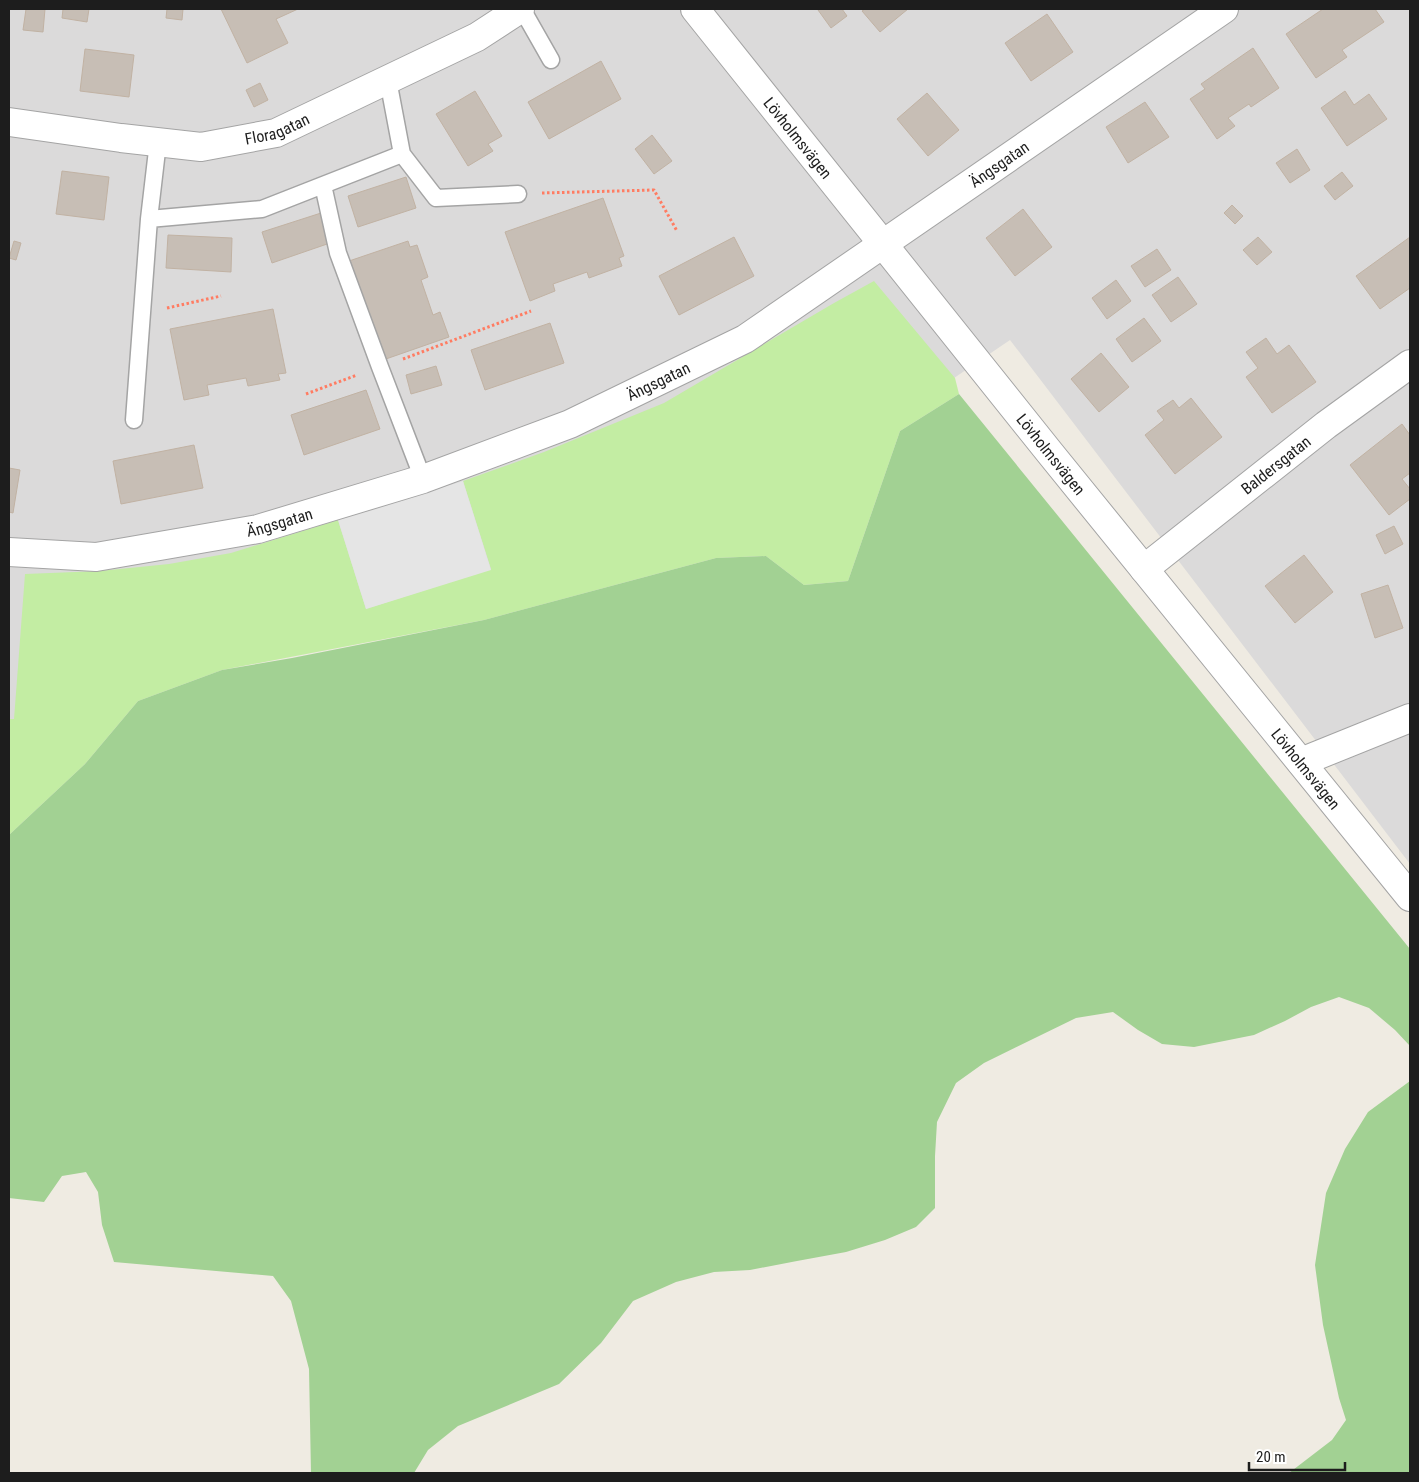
<svg xmlns="http://www.w3.org/2000/svg" width="1419" height="1482" font-family="'Roboto Condensed',sans-serif">
	<style>
		.residential { fill: #dbdada }
		.grass { fill: #c3eda3 }
		.forest { fill: #a2d193 }
		.parking { fill: #e5e5e5 }
		.building { fill: #c7beb5; stroke: #c1b2a3 }
		.lines { fill: none; stroke-linecap: round; stroke-linejoin: round }
		.service-casing { stroke: #a4a4a4; stroke-width: 19 }
		.minor-casing { stroke: #a4a4a4; stroke-width: 30 }
		.path { stroke: #ff7c62; stroke-width: 3; stroke-dasharray: 2.5 2.5; stroke-linecap: butt }
		.service { stroke: #fff; stroke-width: 16 }
		.minor { stroke: #fff; stroke-width: 28 }
		.labels { text-anchor: middle; stroke-width: 4; stroke-linejoin: round; paint-order: stroke }
		.street-label { font-size: 16px; fill: #1d1d1d; stroke: #fff }
	</style>
	<rect width="100%" height="100%" fill="#efebe2"/>
	<path class="residential" d="M9,9H1410V864L1010,340L751,516L305,642L9,741Z"/>
	<path class="grass" d="M874,281L955,378L959,394L900,431L848,581L804,585L766,556L716,558L484,620L222,670L138,701L85,764L9,835V719H14L25,574L100,571L169,564L231,553L338,520L366,609L491,569L463,481L544,452L664,403L834,303Z"/>
	<path class="forest" d="M959,394L1410,949V1046L1395,1030L1369,1008L1339,997L1311,1007L1285,1021L1254,1035L1194,1047L1162,1044L1138,1030L1113,1012L1076,1018L984,1063L956,1083L937,1122L935,1156V1208L916,1227L885,1240L846,1252L797,1261L750,1270L714,1272L676,1282L633,1301L601,1343L559,1384L458,1426L428,1450L414,1473H311L309,1369L291,1301L273,1276L114,1262L102,1225L98,1192L86,1172L62,1176L44,1202L9,1198V835L85,764L138,701L222,670L292,658L484,620L716,558L766,556L804,585L848,581L900,431Z
		M1410,1081V1473H1289L1332,1440L1346,1420L1339,1398L1323,1325L1315,1265L1326,1193L1345,1149L1368,1112Z"/>
	<path class="parking" d="M463,481L491,570L366,609L338,520Z"/>
	<path class="building" d="M26,9H45L43,32L23,30Z
		M63,9H89L87,22L62,18Z
		M167,9H183L182,20L166,18Z
		M221,9H298L276,19L288,43L247,63Z
		M820,9H842L847,16L831,28L818,10Z
		M865,9H908L880,32L862,11Z
		M1323,9H1375L1384,22L1342,50L1347,57L1316,78L1286,34Z
		M1047,14L1073,52L1031,81L1005,43Z
		M1253,48L1279,88L1251,107L1249,104L1228,118L1235,126L1217,139L1190,99L1205,89L1201,84Z
		M85,49L134,55L129,97L80,91Z
		M601,61L621,99L549,139L528,102Z
		M260,83L268,100L254,107L246,90Z
		M475,91L502,136L488,144L493,151L468,166L436,114Z
		M1345,91L1354,105L1369,94L1387,119L1347,146L1321,108Z
		M927,93L959,130L928,156L897,119Z
		M1145,102L1169,137L1128,163L1106,127Z
		M652,135L672,161L654,174L635,149Z
		M1297,149L1310,170L1290,183L1276,163Z
		M62,171L109,177L104,220L56,214Z
		M1342,172L1353,186L1335,200L1324,186Z
		M406,177L416,208L358,227L348,196Z
		M603,198L624,256L619,258L622,266L589,278L587,272L553,284L555,291L530,301L505,232Z
		M1232,205L1243,216L1235,224L1224,213Z
		M1023,209L1052,247L1015,276L986,238Z
		M321,213L330,243L272,263L262,232Z
		M168,235L232,238L231,272L166,268Z
		M734,237L754,276L679,315L659,276Z
		M1258,237L1272,252L1257,265L1243,250Z
		M1410,237V288L1380,309L1356,276Z
		M14,241L21,243L16,260L9,258Z
		M408,241L410,247L417,245L428,277L421,280L433,315L440,312L449,337L383,360L349,261Z
		M1157,249L1171,270L1145,287L1131,266Z
		M1178,277L1197,304L1171,322L1152,295Z
		M1116,280L1131,301L1107,319L1092,298Z
		M273,309L286,373L278,374L280,380L248,386L246,378L207,385L209,395L184,400L170,329Z
		M1144,318L1161,341L1132,362L1116,339Z
		M550,323L564,363L485,390L471,350Z
		M1266,338L1277,354L1289,345L1316,382L1272,413L1246,377L1258,368L1246,352Z
		M1101,353L1129,387L1099,412L1071,379Z
		M436,366L442,385L411,394L406,375Z
		M366,390L380,429L304,455L291,415Z
		M1191,398L1222,437L1175,474L1145,435L1164,420L1157,411L1173,400L1179,408Z
		M1402,424L1410,435V473L1402,479L1410,489V499L1389,515L1350,465Z
		M194,445L203,488L121,504L113,461Z
		M9,468L20,470L13,513L9,512Z
		M1394,526L1403,544L1385,554L1376,535Z
		M1304,555L1333,592L1295,623L1265,586Z
		M1388,585L1403,628L1375,638L1361,594Z"/>
	<g class="lines">
		<defs>
			<path id="service" d="M522,9L551,60
				M158,142L149,219L262,209L402,154L388,80
				M402,154L436,198L518,194
				M323,185L338,253L380,367L423,479
				M134,420L149,219"/>
			<g id="minor">
				<path id="s1" d="M695,9L1050,453L1410,897"/>
				<path id="s2" d="M9,122L121,138L201,147L276,133L477,37L520,9"/>
				<path id="s3" d="M9,552L96,557L258,529L423,479L570,424L745,339L1224,9"/>
				<path id="s4" d="M1144,569L1326,425L1410,364"/>
				<path d="M1301,762L1410,718"/>
			</g>
		</defs>
		<use href="#service" class="service-casing"/>
		<use href="#minor" class="minor-casing"/>
		<path class="path" d="M542,193L654,190L677,231
			M167,308L221,296
			M403,359L531,311
			M306,394L357,375"/>
		<use href="#service" class="service"/>
		<use href="#minor" class="minor"/>
	</g>
	<g class="labels">
		<g class="street-label">
			<text dy="6" stroke="none"><textPath href="#s2" startOffset="272">Floragatan</textPath></text>
			<text dy="6" stroke="none"><textPath href="#s1" startOffset="165">Lövholmsvägen</textPath></text>
			<text dy="6" stroke="none"><textPath href="#s3" startOffset="1084">Ängsgatan</textPath></text>
			<text dy="6" stroke="none"><textPath href="#s3" startOffset="679">Ängsgatan</textPath></text>
			<text dy="6" stroke="none"><textPath href="#s1" startOffset="570">Lövholmsvägen</textPath></text>
			<text dy="6" stroke="none"><textPath href="#s4" startOffset="168">Baldersgatan</textPath></text>
			<text dy="6" stroke="none"><textPath href="#s3" startOffset="274">Ängsgatan</textPath></text>
			<text dy="6" stroke="none"><textPath href="#s1" startOffset="975">Lövholmsvägen</textPath></text>
		</g>
	</g>
	<rect width="1419" height="1482" fill="none" stroke="#1d1d1d" stroke-width="20"/>
	<path d="M1249 1462v8h96v-8" fill="none" stroke="#1d1d1d" stroke-width="2.5"/>
	<text x="1256" y="1462" font-size="15" fill="#1d1d1d" stroke="#ffffff" stroke-width="4" paint-order="stroke">20 m</text>
</svg>
